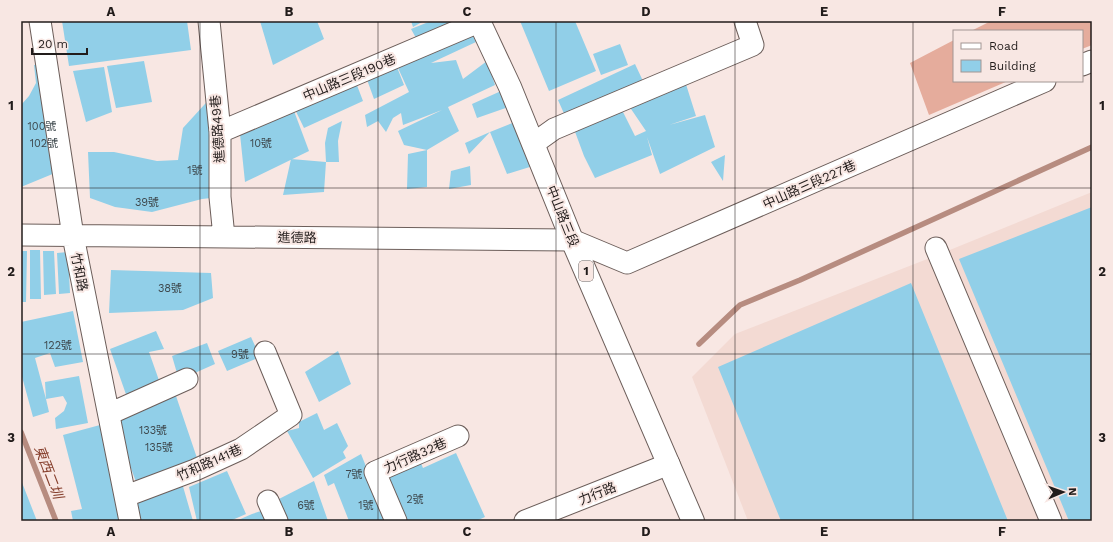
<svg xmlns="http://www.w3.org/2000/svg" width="1113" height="542" font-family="'Work Sans','Noto Sans TC',sans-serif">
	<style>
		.built { fill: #f3dad3 }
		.forest { fill: #e5ac9c }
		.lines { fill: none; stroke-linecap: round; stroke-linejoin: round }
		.stream { stroke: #b78c80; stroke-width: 5.5 }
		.building { fill: #91cfe8 }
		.minor-casing { stroke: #6c5e5a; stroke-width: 23 }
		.major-casing { stroke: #6c5e5a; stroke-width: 24 }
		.minor { stroke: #fff; stroke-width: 21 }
		.major { stroke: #fff; stroke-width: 22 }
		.grid { fill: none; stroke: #221c1b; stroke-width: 1; stroke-opacity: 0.55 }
		.labels { text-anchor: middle; stroke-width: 4; stroke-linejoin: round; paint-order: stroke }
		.number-label { font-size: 11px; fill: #3e494e }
		.shield { fill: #f8e7e3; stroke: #625957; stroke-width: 1 }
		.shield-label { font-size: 12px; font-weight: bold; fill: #221c1b }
		.street-label { font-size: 13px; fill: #221c1b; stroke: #f8e7e3 }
		.water-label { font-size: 14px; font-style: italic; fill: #87402e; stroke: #f8e7e3 }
		.neatline { fill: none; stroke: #221c1b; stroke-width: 1.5 }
		.grid-label { font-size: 13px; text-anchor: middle; font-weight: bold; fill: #221c1b }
	</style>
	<rect width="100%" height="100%" fill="#f8e7e3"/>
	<path class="built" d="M1092,192V521H748L692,377L735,334L935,256Z"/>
	<path class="forest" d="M991,21H1092V45L1082,49V31H971Z
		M954,40V81H1008L929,115L910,63Z"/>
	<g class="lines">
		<path class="stream" d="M699,344L740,305L800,280L1092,147
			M21,432L56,521"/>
	</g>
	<path class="building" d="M62,21H187L191,50L69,66Z
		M260,21H317L324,39L273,65Z
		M411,21H424L413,27Z
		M431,21H465L476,42L431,63L456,60L463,79L487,61L495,85L448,107L459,131L427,150L404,145L398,131L442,110L403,125L401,113L393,118L386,132L378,121L367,127L365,115L409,92L393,57L404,85L374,99L361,63L416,38L411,29Z
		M520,21H575L596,71L549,91Z
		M620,44L628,65L601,75L593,54Z
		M57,61L72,166L21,187V105L29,96L36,83L34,65Z
		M144,61L152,102L116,108L107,66Z
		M635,64L643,81L566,118L558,100Z
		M104,67L112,112L86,122L73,71Z
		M350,67L363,101L304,128L288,95L309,151L245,182L238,115Z
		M684,78L696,116L669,125L705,115L715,147L660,174L647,137L652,155L595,178L584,156L574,129L622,110L635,136L646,131L629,106Z
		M510,87L517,104L477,118L472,104Z
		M215,93L220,197L202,199L152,212L115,207L90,198L88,152H114L157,161L178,160L183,128Z
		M342,121L338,141L339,162H326L324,192L283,195L291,159L326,162L325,143L328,128Z
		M515,122L533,166L507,174L490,132Z
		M490,132L469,154L465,143Z
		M427,150V187L407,189L408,154Z
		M725,155L723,181L711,162Z
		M470,166L471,185L449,189L451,171Z
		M1092,207V521H1069L959,259Z
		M30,250H40L41,299H30Z
		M21,251H27L26,302H21Z
		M43,251H54L56,294L44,295Z
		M68,252L70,293L59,294L57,253Z
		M111,270L211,273L213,298L183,310L109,313Z
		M911,283L1008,521H781L718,367Z
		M73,311L83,362L55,367L50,353L35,358L46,399L45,382L79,376L88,423L56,429L55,418L64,411L67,403L63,396L46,399L49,412L33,417L21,373V322Z
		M156,331L164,349L149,352L161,386L128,400L110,349Z
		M251,337L260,357L227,371L218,351Z
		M207,343L215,364L179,380L172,356Z
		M338,351L351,384L319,402L305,372Z
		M176,396L198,461L136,482L113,418Z
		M317,413L324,430L337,423L348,446L343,452L346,458L313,478L287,431L299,428V422Z
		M100,425L124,521H73L71,511L82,509L63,435Z
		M456,453L485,517L476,521H407L388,475L420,461L423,468Z
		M361,454L388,521H349L334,483L328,486L324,475Z
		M227,471L246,514L230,521H197L189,487Z
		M21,480L37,521H21Z
		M314,481L328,521H286L277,500Z
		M182,483L193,521H134L129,497Z
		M267,509L272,521H236L252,514Z"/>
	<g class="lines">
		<defs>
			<path id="minor" d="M40,21L73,236L130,521
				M209,21L220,132V197L224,237
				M1082,65L1092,61
				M220,132L481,21
				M533,144L554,129L753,45L745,21
				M21,235L572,240L627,263L1045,81
				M936,248L1051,521
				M109,414L187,379
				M126,496L195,470L241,449L291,415L265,352
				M268,501L277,521
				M396,521L375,472L458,436
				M525,521L669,464"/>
			<path id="major" d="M479,21L510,87L572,240L693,521"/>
		</defs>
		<use href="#minor" class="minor-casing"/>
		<use href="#major" class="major-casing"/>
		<use href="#minor" class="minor"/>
		<use href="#major" class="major"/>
	</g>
	<path class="grid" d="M200,21V521M378,21V521M556,21V521M735,21V521M913,21V521M21,188H1092M21,354H1092"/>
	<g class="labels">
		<g class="number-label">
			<text x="42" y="130">100號</text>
			<text x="44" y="147">102號</text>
			<text x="261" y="147">10號</text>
			<text x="195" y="174">1號</text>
			<text x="147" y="206">39號</text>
			<text x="170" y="292">38號</text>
			<text x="58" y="349">122號</text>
			<text x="240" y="358">9號</text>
			<text x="153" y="434">133號</text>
			<text x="159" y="451">135號</text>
			<text x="354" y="478">7號</text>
			<text x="415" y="503">2號</text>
			<text x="306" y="509">6號</text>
			<text x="366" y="509">1號</text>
		</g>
		<rect class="shield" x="579" y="261" width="14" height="20" rx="3"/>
		<g class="shield-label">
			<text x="586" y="275">1</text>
		</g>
		<g class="street-label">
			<text transform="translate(349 77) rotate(-23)" y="5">中山路三段190巷</text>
			<text transform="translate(217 129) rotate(-94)" y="5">進德路49巷</text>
			<text transform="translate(809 184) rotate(-24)" y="5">中山路三段227巷</text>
			<text transform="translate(563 216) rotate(68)" y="5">中山路三段</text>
			<text transform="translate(297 237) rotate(1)" y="5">進德路</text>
			<text transform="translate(80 272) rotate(79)" y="5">竹和路</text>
			<text transform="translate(415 455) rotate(-24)" y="5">力行路32巷</text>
			<text transform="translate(209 462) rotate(-24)" y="5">竹和路141巷</text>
			<text transform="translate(597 493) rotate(-22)" y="5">力行路</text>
		</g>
		<g class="water-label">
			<text transform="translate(49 472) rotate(69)" y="5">東西二圳</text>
		</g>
	</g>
	<rect width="1113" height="542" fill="none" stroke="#f8e7e3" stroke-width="44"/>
	<rect x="953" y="30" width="130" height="52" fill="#f8e7e3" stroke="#a29693"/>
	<rect x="961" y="43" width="20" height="6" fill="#ffffff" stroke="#a29693"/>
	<text x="989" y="50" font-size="12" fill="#221c1b">Road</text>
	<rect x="961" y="60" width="20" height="12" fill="#91cfe8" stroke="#a29693"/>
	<text x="989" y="70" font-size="12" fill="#221c1b">Building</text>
	<g transform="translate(1063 492) rotate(88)" stroke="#f8e7e3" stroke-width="3" paint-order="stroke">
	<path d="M0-3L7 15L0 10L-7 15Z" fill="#221c1b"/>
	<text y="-6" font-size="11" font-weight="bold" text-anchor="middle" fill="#221c1b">N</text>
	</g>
	<path d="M32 48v6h55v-6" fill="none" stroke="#221c1b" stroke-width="2"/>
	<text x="38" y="48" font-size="12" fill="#221c1b" stroke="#f8e7e3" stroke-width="3" paint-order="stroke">20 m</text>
	<rect x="22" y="22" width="1069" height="498" class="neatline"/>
	<g class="grid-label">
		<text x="111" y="16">A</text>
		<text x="289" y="16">B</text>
		<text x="467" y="16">C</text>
		<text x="646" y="16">D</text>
		<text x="824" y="16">E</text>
		<text x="1002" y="16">F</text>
		<text x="11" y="110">1</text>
		<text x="1102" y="110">1</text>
		<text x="11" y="276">2</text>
		<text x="1102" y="276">2</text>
		<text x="11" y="442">3</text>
		<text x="1102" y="442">3</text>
		<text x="111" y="536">A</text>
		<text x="289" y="536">B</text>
		<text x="467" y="536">C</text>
		<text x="646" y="536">D</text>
		<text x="824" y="536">E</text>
		<text x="1002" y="536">F</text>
	</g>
</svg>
